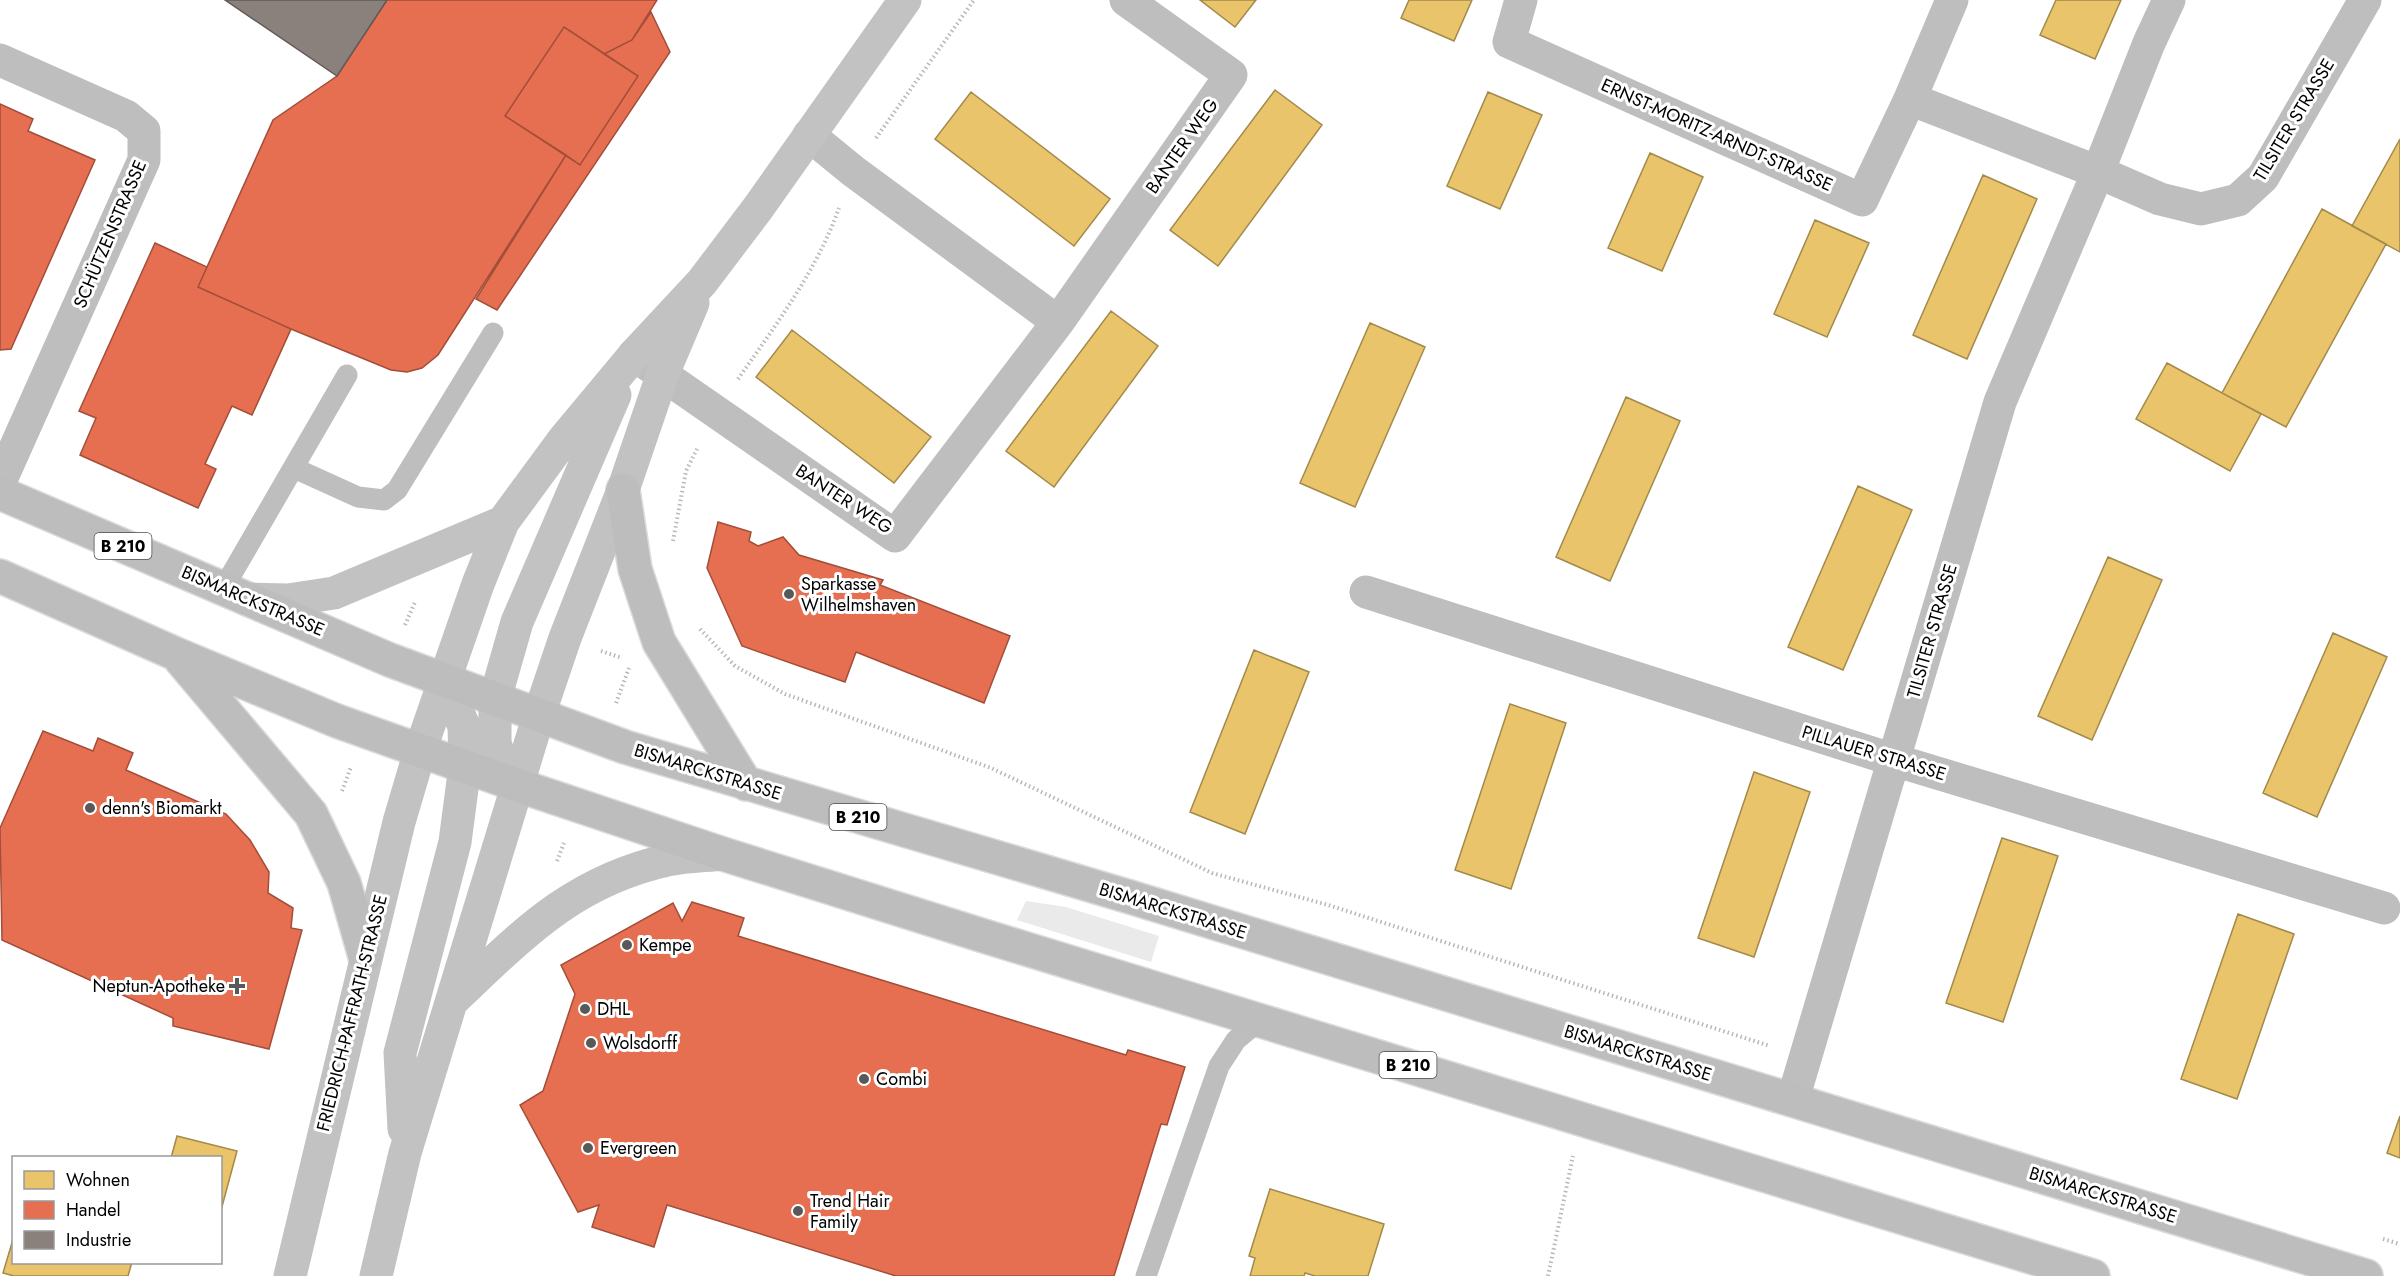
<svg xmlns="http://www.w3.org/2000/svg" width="2400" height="1276" font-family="Jost,sans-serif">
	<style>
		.green { fill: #eaeaea }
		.homes { fill: #e9c46a; stroke: #a3894a; stroke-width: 1.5 }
		.shops { fill: #e76f51; stroke: #a24e39; stroke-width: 1.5 }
		.industry { fill: #8a817c; stroke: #615a57; stroke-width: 1.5 }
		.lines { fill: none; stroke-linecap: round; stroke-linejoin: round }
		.primary-casing { stroke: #dbdbdb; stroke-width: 36 }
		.path { stroke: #b8b8b8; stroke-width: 4; stroke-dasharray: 1.5 3; stroke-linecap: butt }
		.service { stroke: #bebebe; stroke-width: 21 }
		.minor { stroke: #bebebe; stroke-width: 33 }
		.secondary { stroke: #c2c2c2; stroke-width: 33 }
		.primary { stroke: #bdbdbd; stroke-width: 33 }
		.poi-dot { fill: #595959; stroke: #fff; stroke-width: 2 }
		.labels { text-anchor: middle; stroke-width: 6; stroke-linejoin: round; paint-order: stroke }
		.shield { fill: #fff; stroke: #4c4c4c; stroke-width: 1.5 }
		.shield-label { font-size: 16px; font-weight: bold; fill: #000 }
		.street-label { font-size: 18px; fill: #000; stroke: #fff }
		.poi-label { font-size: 18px; fill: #000; stroke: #fff; text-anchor: start }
	</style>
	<rect width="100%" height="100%" fill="#fff"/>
	<path class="green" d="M1026,901L1066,907L1159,936L1151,962L1017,920Z"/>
	<path class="homes" d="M1200,0H1256L1235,27Z
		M1409,0H1472L1454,41L1401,18Z
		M2056,0H2121L2095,59L2040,35Z
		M1275,90L1322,125L1218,266L1170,230Z
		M971,92L1110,199L1074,246L935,139Z
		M1488,92L1542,115L1500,209L1447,186Z
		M2400,139V252L2352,226Z
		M1650,153L1703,177L1662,271L1608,248Z
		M1983,175L2037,199L1967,359L1913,335Z
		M2322,209L2386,244L2286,427L2222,393Z
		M1815,220L1869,243L1827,337L1774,314Z
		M1111,311L1158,346L1054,487L1006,451Z
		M1370,323L1425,347L1355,507L1300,483Z
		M792,330L931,437L894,483L756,377Z
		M2167,363L2261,414L2230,471L2136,419Z
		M1626,397L1680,421L1610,581L1556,557Z
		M1858,486L1912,510L1843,670L1788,647Z
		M2108,557L2162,580L2092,740L2038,716Z
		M2333,633L2387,657L2317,817L2263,793Z
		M1254,650L1309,672L1245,834L1190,812Z
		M1510,704L1566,723L1511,889L1455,870Z
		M1754,772L1810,792L1754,957L1698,938Z
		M2002,838L2058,856L2003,1022L1946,1003Z
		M2238,914L2294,934L2237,1099L2181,1079Z
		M2400,1116V1158L2387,1153Z
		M177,1136L237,1151L220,1214V1158H171Z
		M1270,1189L1384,1224L1368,1276H1315L1305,1273L1304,1276H1250L1255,1258L1249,1256Z
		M14,1236V1262H132L128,1276H14L3,1273Z"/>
	<path class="shops" d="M387,0H657L632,40L604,54L564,27L505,116L566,155L438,355L422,368L407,372L391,370L291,329L198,287L273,120L337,76Z
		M651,12L670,52L497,310L476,299L566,155L580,165L638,76L604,54L632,40Z
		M564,27L638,76L580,165L505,116Z
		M0,104L33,119L28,131L95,160L11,349L0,350Z
		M155,243L207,267L198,287L291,329L252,415L232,406L205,464L216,469L198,508L80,455L96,418L79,411Z
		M718,522L751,532L749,541L758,546L783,537L799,555L883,580L880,585L1010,636L984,703L856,652L845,682L742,646L707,568Z
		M43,731L93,751L98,738L133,753L126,770L226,814L250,840L269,872L268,893L293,908L291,928L302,930L269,1049L173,1026V1018L2,940L0,828Z
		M692,902L744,918L738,936L1126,1055L1128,1050L1185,1067L1167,1125L1161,1124L1114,1276H896L667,1205L654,1247L592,1227L599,1205L578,1212L520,1105L543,1091L575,994L561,965L673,903L682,921Z"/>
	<path class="industry" d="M225,0H387L337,76Z"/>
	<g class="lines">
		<defs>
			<path id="primary" d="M623,490L635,569L659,642L746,784
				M0,493L390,660L625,747L1130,897L2366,1276
				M0,576L176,654L337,721L517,785L723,854L984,936L2093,1276
				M181,660L311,814L344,883L365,956"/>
		</defs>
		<use href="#primary" class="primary-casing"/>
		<path class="path" d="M876,138L974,0
			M738,379C776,325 817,270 839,208
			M673,541L686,471L698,447
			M405,625L415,602
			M700,629L735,666L785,694L991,768L1212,873L1328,905L1770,1046
			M601,651L622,658
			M616,703L629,668
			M342,791L351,767
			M557,861L564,843
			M2383,1239L2400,1244
			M1548,1276L1573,1156"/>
		<path class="service" d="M294,468L358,497L384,500L397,490L493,333
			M223,589L347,375
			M1146,1276L1219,1066L1236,1040L1260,1020"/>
		<path class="minor" d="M1521,0L1509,42L1862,200L1910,99L1952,0
			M0,60L126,116L144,131V160L0,482
			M1910,99L2098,172L2160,199L2201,209L2238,200L2263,177L2365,0
			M809,135L853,171L1058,322
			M634,355L895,536L1058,322L1231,75L1126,0
			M1366,592L1894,760L2384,908
			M1793,1099L2000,402L2098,172L2149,43L2169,0"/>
		<path class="secondary" d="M247,599L288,600L334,593L503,522
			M517,785L502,764L495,743V699L517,622L615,395
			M452,1001C521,936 572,881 668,860C686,856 705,856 723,854
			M404,1129L400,1053L455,842L465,766L464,726L444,681
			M290,1276L399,822L420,751L478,584L503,522L564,439L634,355L702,282L758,208L905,0
			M376,1276L405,1153L539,715L565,638L623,490L662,376L693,303"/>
		<use href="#primary" class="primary"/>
	</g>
	<g class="poi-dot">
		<circle cx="789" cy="594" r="6"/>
		<circle cx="90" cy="808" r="6"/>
		<circle cx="627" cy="945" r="6"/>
		<path d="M234 977h6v6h6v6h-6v6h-6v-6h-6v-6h6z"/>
		<circle cx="585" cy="1009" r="6"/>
		<circle cx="591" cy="1043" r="6"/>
		<circle cx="864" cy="1079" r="6"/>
		<circle cx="588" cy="1148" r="6"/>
		<circle cx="798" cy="1211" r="6"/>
	</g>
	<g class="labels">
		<g class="shield">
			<rect x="94.5" y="533" width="57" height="26" rx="4.5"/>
			<rect x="829.5" y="804" width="57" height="26" rx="4.5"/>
			<rect x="1379.5" y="1052" width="57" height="26" rx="4.5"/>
		</g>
		<g class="shield-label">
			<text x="123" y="552">B 210</text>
			<text x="858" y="823">B 210</text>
			<text x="1408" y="1071">B 210</text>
		</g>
		<g class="street-label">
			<text transform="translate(2294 120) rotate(-59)" y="6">TILSITER STRASSE</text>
			<text transform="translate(1717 135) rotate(24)" y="6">ERNST-MORITZ-ARNDT-STRASSE</text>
			<text transform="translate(1182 146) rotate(-55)" y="6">BANTER WEG</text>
			<text transform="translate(110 234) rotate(-67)" y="6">SCHÜTZENSTRASSE</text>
			<text transform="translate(844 499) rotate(33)" y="6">BANTER WEG</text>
			<text transform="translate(253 601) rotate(23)" y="6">BISMARCKSTRASSE</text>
			<text transform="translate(1932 631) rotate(-74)" y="6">TILSITER STRASSE</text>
			<text transform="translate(1874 753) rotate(17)" y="6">PILLAUER STRASSE</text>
			<text transform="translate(708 772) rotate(17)" y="6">BISMARCKSTRASSE</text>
			<text transform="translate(1173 911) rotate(17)" y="6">BISMARCKSTRASSE</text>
			<text transform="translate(352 1013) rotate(-76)" y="6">FRIEDRICH-PAFFRATH-STRASSE</text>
			<text transform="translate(1638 1053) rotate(17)" y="6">BISMARCKSTRASSE</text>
			<text transform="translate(2103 1195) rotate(17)" y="6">BISMARCKSTRASSE</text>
		</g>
		<g class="poi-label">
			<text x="801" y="590">Sparkasse<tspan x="801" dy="21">Wilhelmshaven</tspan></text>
			<text x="102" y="814">denn's Biomarkt</text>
			<text x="639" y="951">Kempe</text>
			<text x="225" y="992" text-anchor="end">Neptun-Apotheke</text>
			<text x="597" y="1015">DHL</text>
			<text x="603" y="1049">Wolsdorff</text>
			<text x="876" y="1085">Combi</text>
			<text x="600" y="1154">Evergreen</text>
			<text x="810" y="1207">Trend Hair<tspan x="810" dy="21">Family</tspan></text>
		</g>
	</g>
	<rect x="12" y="1156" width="210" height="108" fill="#ffffff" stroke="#999999" stroke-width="1.5"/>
	<rect x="24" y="1171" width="30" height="18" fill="#e9c46a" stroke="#999999" stroke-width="1.5"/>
	<text x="66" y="1186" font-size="18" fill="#000000">Wohnen</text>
	<rect x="24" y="1201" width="30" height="18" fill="#e76f51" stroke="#999999" stroke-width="1.5"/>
	<text x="66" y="1216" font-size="18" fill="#000000">Handel</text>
	<rect x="24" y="1231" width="30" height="18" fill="#8a817c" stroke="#999999" stroke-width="1.5"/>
	<text x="66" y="1246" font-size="18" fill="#000000">Industrie</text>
</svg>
